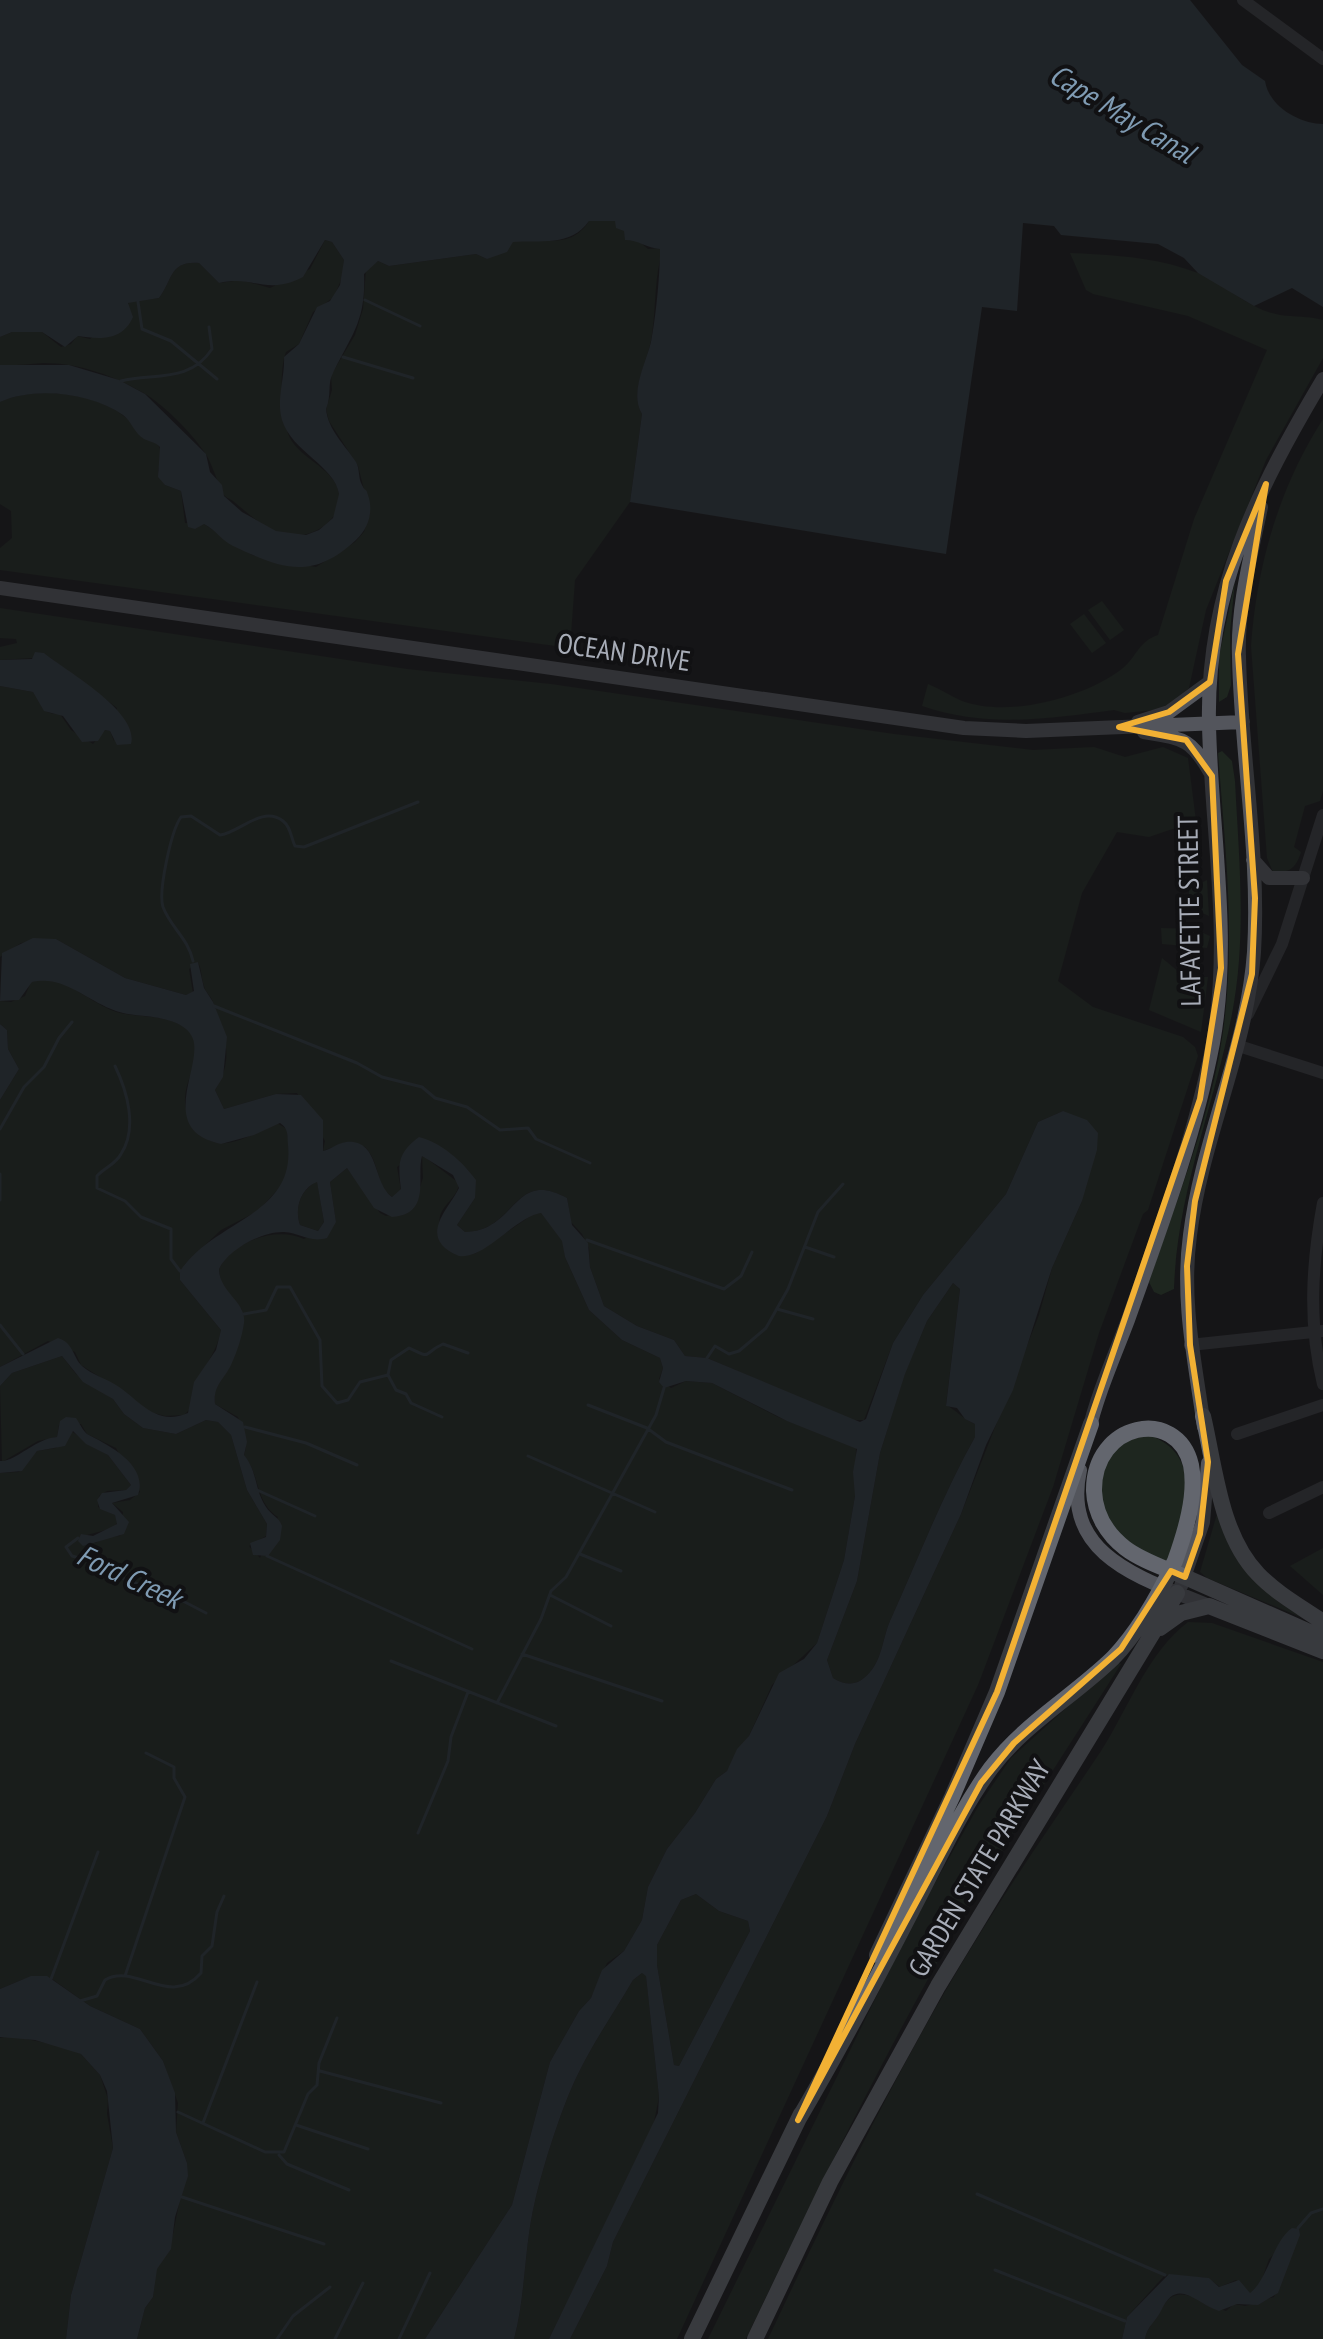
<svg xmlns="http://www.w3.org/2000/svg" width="1323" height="2339" font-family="'PT Sans Narrow',sans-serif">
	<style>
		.green { fill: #1e261f }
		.water { fill: #2c353c; fill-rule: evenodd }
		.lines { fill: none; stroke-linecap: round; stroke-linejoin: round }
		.stream { stroke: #2c353c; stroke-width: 3 }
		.minor { stroke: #37383d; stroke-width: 12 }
		.major { stroke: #53555c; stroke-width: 14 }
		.highway { stroke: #63666e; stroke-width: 16 }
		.marked { fill: none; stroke: #f2b134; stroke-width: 6; stroke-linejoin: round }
		.labels { text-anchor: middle; stroke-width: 8; stroke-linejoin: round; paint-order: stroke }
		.street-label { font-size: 28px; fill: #a8adb8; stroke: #111113 }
		.water-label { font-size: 30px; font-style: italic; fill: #7f9bb3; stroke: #111113 }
	</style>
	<rect width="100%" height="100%" fill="#161618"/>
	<path class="green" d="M603,219L615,221L648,249L660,248V260C654,286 656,314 651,341C647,362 629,393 642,414L630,502L575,580L570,648L0,570V548L12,538L11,511L0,504V402C35,386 94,392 125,417C138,427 140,437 158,444L162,454L158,471L165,485L181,491L185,523L204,524L252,555L316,567L355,542L364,532L370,513L358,466L329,421L326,409L332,390L331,375L355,335L363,309L366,269L378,261L389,266L476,254L487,259C495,254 504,244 514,241C537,235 569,253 589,221Z
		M325,240L332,242L344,260L343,275L334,297L313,312L299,344L286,352C279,368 281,419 289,436C301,463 348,471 338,507C335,518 324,528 313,532C281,545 255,519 233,501C229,498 226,498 223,494C218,483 212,465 207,456C194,435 167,408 147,395C115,376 80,363 43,363C28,364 14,366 0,365V337L12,332H42L61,347L71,344L77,336L90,339L130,302L159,298C173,280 169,261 199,263L219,283L241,280L270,288L310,269Z
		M1070,253C1114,255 1156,257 1198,273C1226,284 1249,310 1280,315C1295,317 1308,316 1323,320V358L1266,460L1206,610L1189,688L1173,703L1153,710L1125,713L1114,710C1047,719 987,728 922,706L928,684C940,689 951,696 962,701C1008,718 1085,698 1123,668C1137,656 1139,641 1158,635L1194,519L1267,350L1188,316L1093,294L1086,290Z
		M1323,419V791L1320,801L1305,806L1294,847L1301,852C1296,868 1290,873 1273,872L1267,858L1251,646C1257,564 1279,488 1323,419Z
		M1235,581L1230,632L1231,685L1227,697L1219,702V657Z
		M1102,601L1124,630L1110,640L1088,610Z
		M0,608L407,669L551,684L894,734L1033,750L1094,747L1125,757L1163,747L1188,758L1196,821L1149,837L1117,832L1082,893L1058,981L1093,1007L1183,1037L1195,1047L1198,1056L1148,1210L1143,1214L1099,1333L1053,1487L978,1685L677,2339H570L607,2266L613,2242L827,1816L855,1744L961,1514L1039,1315L1052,1268L1082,1201L1063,1111L1038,1122L1006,1194L923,1295L893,1343L864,1420H852L707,1358L685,1356L674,1340L637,1326L604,1306L590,1267L589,1248L582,1234L571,1222L567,1198C512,1168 517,1231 465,1232L457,1225L475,1198L468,1170L432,1142L397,1167L401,1190L392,1197C375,1184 380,1162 365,1147L346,1142L323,1151L325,1141L297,1093L276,1094L224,1109L215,1090C235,1058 225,1036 213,1002C211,996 205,992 204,986C201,977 202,971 198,962L189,969L193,993L186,995L125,978L56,939L21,943L0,957V686L33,692C43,705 42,715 60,714L71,730L93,744L105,730L110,731L114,741L117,708L49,657L0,660V647L17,643L16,639L0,638Z
		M1084,614L1106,643L1092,653L1070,624Z
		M1222,751L1232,761L1235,781C1239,859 1247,936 1232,1014C1214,1107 1177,1193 1174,1289L1161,1295L1154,1292L1149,1282C1176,1201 1211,1117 1223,1032C1236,939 1225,846 1218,753Z
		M1207,880L1209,916L1189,907V889Z
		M1161,928L1194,929L1210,936L1207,948L1162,944Z
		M1162,958L1185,977H1208L1201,1032L1149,1010Z
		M47,979C74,983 94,1006 120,1013C141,1018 183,1014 194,1038C207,1068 164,1093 199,1132C222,1158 253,1132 277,1123L287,1129L290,1163L282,1185L258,1211L221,1230L185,1264L180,1280L221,1330C216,1359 192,1378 190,1409L184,1415L165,1416L146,1411L131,1397L81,1365L75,1352L48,1341L0,1367V1100L19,1069L8,1049L7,1030L0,1024V1001L11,1002L25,996L31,982Z
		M422,1155L459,1183C458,1197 444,1203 440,1216C434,1240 451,1263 476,1253L532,1215L541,1213L563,1241L565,1257L589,1310L622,1340L660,1358L663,1368L659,1379L671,1388L686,1381L712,1383L778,1417L856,1447L855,1496L844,1560L817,1643L772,1685L749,1736L727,1771L716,1779L695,1813L667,1849L648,1887L642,1920L624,1951L607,1963L591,1998L579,2011L550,2062L512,2205L425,2339H137L145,2308L153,2297L156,2269L173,2234L187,2163L176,2132L178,2103L163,2061L140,2029L90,2006L52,1979H24L0,1989V1473L19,1472L37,1451L56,1448L71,1431L108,1455L131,1485L126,1490L107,1491L99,1496L98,1507L115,1515L118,1522L113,1528L87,1535L95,1543L106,1537L120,1536L123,1512L112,1503L130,1500L140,1492L116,1448L87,1434L81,1424L59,1425L57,1437L38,1441L2,1462L0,1386L12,1373L62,1356L76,1374L113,1399L124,1414L143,1428L176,1434L206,1420L218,1422L231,1435L247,1490L267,1524L266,1536L249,1546L260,1558L278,1517C254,1501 261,1475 244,1456L246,1447L238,1417L215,1404V1389L228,1370L242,1310L221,1285L219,1269C232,1241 277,1226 304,1239L336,1222L330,1182L347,1168L380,1213L386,1216L413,1209L423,1178Z
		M317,1181L324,1222L318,1231L300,1225C294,1207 301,1190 317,1181Z
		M953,1283L960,1289L946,1405C957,1411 963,1419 975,1424V1437C942,1496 918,1559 890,1621C883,1637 882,1659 870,1672C859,1685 848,1687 833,1678L827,1660L857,1581L880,1453L905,1373L927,1321Z
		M1149,1435C1207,1456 1184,1516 1167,1561C1130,1550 1092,1519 1101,1476C1103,1464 1113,1453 1119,1443Z
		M1217,1514C1239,1569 1258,1584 1305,1619L1207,1578L1200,1572Z
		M1323,1548V1595L1290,1566Z
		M1188,1622L1212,1623L1323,1662V2339H1145C1147,2326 1155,2323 1160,2312C1176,2277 1200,2304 1226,2311L1234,2304L1245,2306L1274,2297L1289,2262L1279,2249L1269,2259L1261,2282L1250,2294L1236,2280L1220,2287L1208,2278L1165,2275L1127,2317L1122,2339H768C833,2201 900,2062 981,1932C1019,1871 1061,1811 1101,1751C1128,1709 1148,1652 1188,1622Z
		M1117,1662L1121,1664C1068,1748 1012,1831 963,1917C884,2054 814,2196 746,2339H708L914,1920L979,1805L1011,1758Z
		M696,1894L719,1911L748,1921L750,1931L679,2066L674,2065L657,1965V1945L681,1900Z
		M642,1973L646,1975L659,2097L653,2127L549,2339H514C526,2294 524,2246 535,2201C543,2166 562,2106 578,2074C594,2041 615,2011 633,1980Z
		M11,2036L66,2047L81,2054L100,2075L108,2099L107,2114L113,2148L71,2295L66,2339H0V2038Z"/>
	<path class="water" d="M0,0H1190L1242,65L1265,81C1269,107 1300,124 1323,124V307L1292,288L1254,306L1198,273L1184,258L1158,244L1061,235L1054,226L1023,223L1017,311L982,307L946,554L630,502L642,414C629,393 646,363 651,342C656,316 660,275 660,249C647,248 638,240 625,240L624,231L616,228L615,221H589C571,247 540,240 513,242L507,252L487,259L476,254L389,266L378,261L364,274C366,321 352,334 333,373C327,384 332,395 326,409C328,430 345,445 356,462C360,469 358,478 362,485C366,493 366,487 368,495C374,512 368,529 356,540C312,581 282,569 233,546C222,541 216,530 204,524L195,529L188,527L181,491L165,485L158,477L160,447C155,442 150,442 144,439C134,433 132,422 123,415C91,393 36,386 0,402V365H69L119,380L145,394L206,454L210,472L222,485L224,496L242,512L276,531L306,535L319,530L333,518L339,494C335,466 292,452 282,420C276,399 285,378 284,357L299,344L317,307L330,301L340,285L344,260L332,242L325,240L303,277C266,296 254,275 219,283L199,263C169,261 173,280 159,298L128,303L133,317C122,342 99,339 78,336L65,347L42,332H12L0,337Z
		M35,652L44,653C66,671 140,712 131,744L117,745L110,731L105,730L98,741L82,742L63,716L44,711L33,692L0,686V660L32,659Z
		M33,938L56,939L125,978L186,995L194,991L190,964L198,962L204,988L213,1002L227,1037L223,1077L215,1090L224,1109L276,1094L301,1095L323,1120V1151C330,1150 337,1143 346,1142C380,1139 372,1182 392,1197L401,1189C398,1165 397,1153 419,1137C442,1143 462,1161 476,1180L475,1198L457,1225L465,1232C517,1231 513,1168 567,1198L572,1225L588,1243L590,1267L604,1306L637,1326L674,1340L685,1356L707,1358L860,1422L866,1419L893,1343L923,1295L1006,1194L1038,1122L1063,1111L1087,1120L1098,1133L1097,1150L1082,1201L1052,1268L1013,1390L986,1445L961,1514L855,1744L827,1816L613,2242L607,2266L570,2339H549L658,2113L659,2097L646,1976L642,1973L633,1980C615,2011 594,2041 578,2074C562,2106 543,2166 535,2201C524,2246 526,2294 514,2339H425L512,2205L550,2062L579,2011L591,1998L602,1970L624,1951L642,1920L648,1887L667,1849L695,1813L716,1779L727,1771L737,1749L749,1736L779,1673L804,1659L817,1643L844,1560L855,1496L853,1472L857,1449L787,1421L712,1383L686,1381L664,1388L659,1382L663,1368L660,1358L622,1340L589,1310L565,1257L562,1241L541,1213C515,1217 485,1260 459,1256C416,1238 448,1210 459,1188L453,1175L422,1156C416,1177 432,1214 392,1217L374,1208L347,1168L330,1182L336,1222L327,1238C309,1243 301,1233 284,1232C262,1231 228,1250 219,1269C219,1292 247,1302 244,1323C242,1337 237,1352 231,1365C224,1380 213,1385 215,1404L243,1422L247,1442L244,1455C258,1472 254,1489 266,1507C271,1515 279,1517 282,1526L280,1540L268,1556L253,1555L250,1543L266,1537L267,1524L247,1490L231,1435L218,1422L206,1420L176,1434L143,1428L124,1414L113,1399L83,1382L62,1356L12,1373L0,1386V1367L58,1338C74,1343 72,1356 82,1366C92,1375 105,1378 116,1385C140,1400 155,1427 188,1413L194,1382L216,1350L221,1330L180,1280V1271C214,1220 295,1216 288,1145C287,1135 289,1129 280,1123L254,1135L221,1144C152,1130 208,1060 191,1035C184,1023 166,1019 153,1017C139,1015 124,1015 111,1009C84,998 62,975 32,982L19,1000L0,1001L2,953ZM317,1182L324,1222L318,1231L300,1225C294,1208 301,1188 317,1182ZM953,1283L960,1289L946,1406L957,1408L965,1419L975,1424V1437C942,1496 918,1559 890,1621C883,1637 882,1659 870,1672C859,1685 848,1687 833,1678L827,1660L857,1581L880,1453L905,1374L927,1321ZM696,1894L719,1911L748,1921L750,1931L679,2066L674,2065L657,1965V1945L681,1900Z
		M0,1024L7,1030L8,1049L19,1069L0,1100Z
		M66,1417L76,1418C79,1422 83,1431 87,1434C106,1444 149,1464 138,1495L112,1503L129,1522L124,1534L83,1546L78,1541L81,1534L93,1536L117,1524L115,1515L100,1509L97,1500L102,1493L126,1490L131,1485L108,1455L86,1444L73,1431L65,1446L37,1451L22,1471L0,1473V1461C14,1463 36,1438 57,1437L60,1421Z
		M31,1976H47L90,2006L140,2029L163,2061L175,2093L176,2132L187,2163L188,2176L175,2217L171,2249L157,2269L153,2297L145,2308L137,2339H66L71,2295L113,2148L107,2091L100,2075L81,2054L35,2040L0,2037V1989Z
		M1292,2228L1299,2229L1300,2235L1278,2293L1258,2305L1237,2304L1219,2311C1195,2303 1177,2276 1161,2311C1155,2323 1147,2326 1145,2339H1122L1127,2317L1169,2274L1209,2278L1219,2287L1239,2280L1250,2293C1268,2279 1273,2241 1292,2228Z"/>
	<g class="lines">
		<path class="stream" d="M365,300L420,326
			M138,302L142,329L171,341L217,379
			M343,357L413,378
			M121,381C154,373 190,383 212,349L209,327
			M193,961C188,938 171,928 163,907C158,892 171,831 181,817L191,816L220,835C239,833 262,805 283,821C291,827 291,838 295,846L304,847L418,802
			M214,1006L357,1063L382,1077L422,1087L435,1098L467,1107L500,1130L528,1128L536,1139L590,1163
			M115,1066C127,1091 138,1128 121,1154C116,1164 104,1168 97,1176V1188L125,1201L141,1217L171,1229V1259L180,1271
			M0,1129L24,1087L44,1067L59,1038L72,1022
			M0,1174V1200
			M587,1240L724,1289L741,1276L752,1252
			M805,1247L834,1257
			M777,1309L813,1319
			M244,1314L266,1310L277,1287H290L320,1340L322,1386L337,1403L348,1400L360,1382L388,1375
			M0,1325L23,1354
			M707,1358L715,1346L729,1354L739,1351L766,1328L788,1289L818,1212L843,1184
			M588,1405L647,1428L666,1442L792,1490
			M442,1417L411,1403L406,1394L396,1390L388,1375L391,1360L409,1348C434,1360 421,1354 443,1344L468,1353
			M245,1427L306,1443L357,1465
			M528,1456L655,1512
			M257,1490L315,1516
			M78,1538L66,1547L72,1556L97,1563L108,1573L179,1599L206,1613
			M580,1554L621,1571
			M267,1556L472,1649
			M550,1595L611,1626
			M522,1654L662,1701
			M391,1661L556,1726
			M497,1703L541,1619L551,1591L566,1577L656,1415L664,1388
			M418,1833L448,1761L451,1737L468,1692
			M125,1976L185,1797L174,1778V1767L146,1753
			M51,1979L98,1852
			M80,2001L97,1996L105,1980C135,1962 170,2009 201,1973L202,1956L212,1946L217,1912L224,1896
			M320,2071L441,2103
			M178,2112L265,2152H284L308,2094L317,2085L319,2063L337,2018
			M203,2123L257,1982
			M296,2125L368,2149
			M279,2155L287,2164L349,2190
			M977,2194L1165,2275
			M182,2197L324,2244
			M1298,2228L1311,2213L1323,2209
			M995,2270L1125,2321
			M277,2339L293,2316L330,2287
			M335,2339L363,2283
			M399,2339L430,2273"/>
		<path class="minor" d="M1243,0L1323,59
			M1248,1014L1282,944L1323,815
			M1239,1046L1323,1073
			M1323,1203C1312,1263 1308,1323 1323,1384
			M1190,1345L1323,1331
			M1237,1434L1323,1405
			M1269,1513L1323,1487"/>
		<path class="major" d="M0,588L964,728L1026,731L1243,722
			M1138,722L1169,712L1210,682
			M1144,732C1182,739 1190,737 1210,772
			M1253,860L1269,878H1303
			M1204,1427C1195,1361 1181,1301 1190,1235C1202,1138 1247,1050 1254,952C1260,854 1241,755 1239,657C1237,606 1251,556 1261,507
			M1088,1434C1097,1395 1114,1357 1128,1320C1160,1230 1195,1137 1213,1043C1232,937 1211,830 1209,724C1206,591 1257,490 1323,379
			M1080,1470C1061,1558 1146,1579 1209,1606
			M1181,1586L1203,1522L1208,1463"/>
		<path class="highway" d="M1203,1416C1215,1467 1220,1535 1258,1574C1276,1593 1301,1607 1323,1622
			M1160,1628L1181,1613L1209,1606L1323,1651
			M877,1955L952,1797L997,1692L1091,1424
			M798,2120C838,2052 875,1982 911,1912C937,1863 959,1812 991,1768C1024,1724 1074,1696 1113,1658C1140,1630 1159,1595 1175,1561C1185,1533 1197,1495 1191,1465C1177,1406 1093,1422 1094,1491C1095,1514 1107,1534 1125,1548C1142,1561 1165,1568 1185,1577L1323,1638
			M692,2339L801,2114
			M755,2339L830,2182L938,1986L1177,1593"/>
	</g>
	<path d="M0 0H1323V2339H0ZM1266,484L1238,654L1255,898L1252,974L1195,1201L1187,1266L1190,1345L1208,1462L1200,1534L1185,1577L1171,1571L1121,1649L1014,1743L981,1783L798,2120L997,1692L1200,1099L1221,968L1212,776L1186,740L1119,727L1169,712L1210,682L1226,581Z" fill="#161618" fill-opacity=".55" fill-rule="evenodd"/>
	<path class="marked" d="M1266,484L1238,654L1255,898L1252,974L1195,1201L1187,1266L1190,1345L1208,1462L1200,1534L1185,1577L1171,1571L1121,1649L1014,1743L981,1783L798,2120L997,1692L1200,1099L1221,968L1212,776L1186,740L1119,727L1169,712L1210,682L1226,581Z"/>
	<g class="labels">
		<g class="street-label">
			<text transform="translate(624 652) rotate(8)" y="10">OCEAN DRIVE</text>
			<text transform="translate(1189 911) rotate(-91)" y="10">LAFAYETTE STREET</text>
			<text transform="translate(979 1868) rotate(-59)" y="10">GARDEN STATE PARKWAY</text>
		</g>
		<g class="water-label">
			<text transform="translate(1122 114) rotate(31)" y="10">Cape May Canal</text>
			<text transform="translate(129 1577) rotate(25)" y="10">Ford Creek</text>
		</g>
	</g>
</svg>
